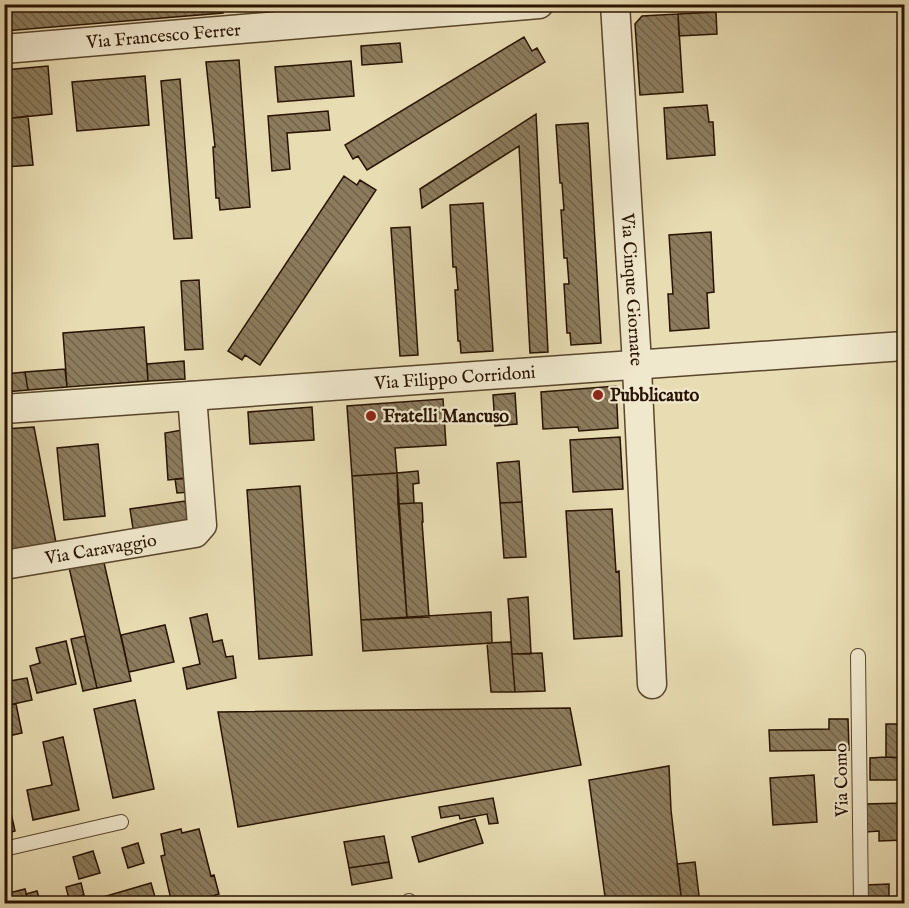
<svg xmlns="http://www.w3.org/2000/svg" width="909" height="908" font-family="'IM FELL English',serif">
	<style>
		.building { fill: url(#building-back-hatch); stroke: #281300; stroke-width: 1.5 }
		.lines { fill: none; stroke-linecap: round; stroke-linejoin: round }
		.lane-casing { stroke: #58452c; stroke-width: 16 }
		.street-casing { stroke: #58452c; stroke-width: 31 }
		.lane { stroke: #f0e8cd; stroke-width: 14 }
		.street { stroke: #f0e8cd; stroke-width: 28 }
		.poi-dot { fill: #8f2418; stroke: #f0e8cd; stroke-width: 2 }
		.labels { text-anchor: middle; stroke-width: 4.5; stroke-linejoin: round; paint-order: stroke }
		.street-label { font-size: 18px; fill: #281300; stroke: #f0e8cd }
		.poi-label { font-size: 18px; font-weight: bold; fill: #281300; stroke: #f0e8cd; text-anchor: start }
	</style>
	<defs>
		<pattern id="building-back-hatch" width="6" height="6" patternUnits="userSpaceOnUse" patternTransform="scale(1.5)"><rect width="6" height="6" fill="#8c7c5d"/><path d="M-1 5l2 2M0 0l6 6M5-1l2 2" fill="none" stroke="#72644a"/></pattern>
	</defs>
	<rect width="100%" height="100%" fill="#e8dcb2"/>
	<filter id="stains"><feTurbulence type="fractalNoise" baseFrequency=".00333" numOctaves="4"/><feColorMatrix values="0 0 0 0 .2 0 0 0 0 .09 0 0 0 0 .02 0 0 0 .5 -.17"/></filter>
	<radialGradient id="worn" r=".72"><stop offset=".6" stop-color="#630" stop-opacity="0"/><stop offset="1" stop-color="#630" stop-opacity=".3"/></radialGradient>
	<path class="building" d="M46,4H222L223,13L4,31V8Z
		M265,4H321L266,9Z
		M716,12L717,34L679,36L678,14Z
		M678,14L683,92L640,95L635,24L642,16Z
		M524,37L532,51L537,48L545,62L367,170L358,156L353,159L345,145Z
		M400,43L402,62L362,65L361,46Z
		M239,60L250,207L220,210L219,198H216L213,147H215L206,62Z
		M351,61L354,96L278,102L275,67Z
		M48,66L52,114L4,119V70Z
		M145,76L149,125L77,131L72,82Z
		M180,79L192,238L174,239L161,81Z
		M707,105L709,122H713L715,155L667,159L664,108Z
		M328,111L330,130L287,133L290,169L272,171L268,116Z
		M536,114L548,352L530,353L519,146L422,208L420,189Z
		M28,116L33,165L4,167V119Z
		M588,123L601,343L571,345L570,333H567L564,284H569L567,258H564L561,210H564L562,183H560L556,125Z
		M344,176L357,185L360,180L376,190L260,365L245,355L242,360L228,351Z
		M483,203L493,351L461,353L460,341H458L455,290H458L456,267H453L450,205Z
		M410,227L418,355L400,356L391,228Z
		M711,232L714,292L707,293L709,328L670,331L668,294H673L669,235Z
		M199,280L203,349L185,350L181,281Z
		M144,327L148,381L67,387L63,333Z
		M184,361L185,379L148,381L147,364Z
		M65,369L67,387L28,390L25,372Z
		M25,372L28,390L4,392V374Z
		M616,386L618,428L579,431L578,427L543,429L541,392Z
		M515,393L517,424L495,426L493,395Z
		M443,399L446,445L395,448L397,473L352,476L347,406Z
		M312,407L314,440L250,444L248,412Z
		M34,427L57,548L12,555L10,543L4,544V429Z
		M188,429L190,478L168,480L165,433Z
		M620,437L623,489L573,492L570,440Z
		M98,444L105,516L64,520L57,448Z
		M519,461L522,502L500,503L497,463Z
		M418,471L419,483L413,484L414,503L398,504L397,473Z
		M397,473L407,618L361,620L352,476Z
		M189,478L190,492L177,493L175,479Z
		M300,486L312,655L259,659L247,490Z
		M185,501L189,526L134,535L130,509Z
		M522,502L526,557L504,558L500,503Z
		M414,503H422L423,522H422L429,617L407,618L398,504Z
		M612,509L616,572L619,571L622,636L574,639L566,511Z
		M102,554L131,681L97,688L68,563Z
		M528,597L531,654H512L508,599Z
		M491,612L492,643L363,651L361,620Z
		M207,614L213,642L222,640L226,657L233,656L236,678L187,689L183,668L200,664L190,618Z
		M165,625L174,662L129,672L121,635Z
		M85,636L97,688L83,691L71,639Z
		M66,641L76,684L37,693L30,666L40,663L36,648Z
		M511,642L515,692H491L487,643Z
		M542,653L545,691L515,692L512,654Z
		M27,678L32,700L4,706V682Z
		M135,700L154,789L113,798L94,709Z
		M16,704L22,733L4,737V706Z
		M570,708L581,765L238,827L218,712Z
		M829,719H848L849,750L770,751L769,730L829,729Z
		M886,724H904V758L886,757Z
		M63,737L79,810L33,820L27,790L52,785L43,742Z
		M886,757L904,758V780H870V758Z
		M669,766L671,810L682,904H606L589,780Z
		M814,775L817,822L773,825L770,778Z
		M4,795H7L15,831L4,834Z
		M493,798L498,823L489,824L487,814L460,819L459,815L441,818L439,807Z
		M904,803V840L879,841V831L866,832L865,804Z
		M475,819L483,843L419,862L412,837Z
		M181,829L182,833L199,829L211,876L214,875L219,894L187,904H172L161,856L165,855L161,834Z
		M384,836L389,862L349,868L344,842Z
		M138,843L144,863L128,868L122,848Z
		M93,851L100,873L79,879L73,857Z
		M389,862L392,878L352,885L349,868Z
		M695,862L700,904H682L677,864Z
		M81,883L84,895L69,899L66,887Z
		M151,883L157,904H87L86,902Z
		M889,884V904H867L866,885Z
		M25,889L29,904H7L5,894Z
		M37,891L41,904H29L26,894Z
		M84,895L87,904H70L69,899Z"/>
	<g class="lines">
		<defs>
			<path id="lane" d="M858,656L861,904
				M4,849L121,822
				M409,901V904"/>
			<g id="street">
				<path id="s1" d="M615,4L636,347L652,684"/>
				<path id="s2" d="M4,49L539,4"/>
				<path id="s3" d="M4,409L904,346"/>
				<path id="s4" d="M4,565L195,533L202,525L192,396"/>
			</g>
		</defs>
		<use href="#lane" class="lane-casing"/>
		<use href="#street" class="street-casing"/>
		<use href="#lane" class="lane"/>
		<use href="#street" class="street"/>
	</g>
	<g class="poi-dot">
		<circle cx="598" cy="395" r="6"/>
		<circle cx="371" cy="416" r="6"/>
	</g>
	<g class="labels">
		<g class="street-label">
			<text dy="6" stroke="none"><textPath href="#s2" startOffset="160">Via Francesco Ferrer</textPath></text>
			<text dy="6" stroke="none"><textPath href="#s1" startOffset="286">Via Cinque Giornate</textPath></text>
			<text dy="6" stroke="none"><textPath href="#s3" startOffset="452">Via Filippo Corridoni</textPath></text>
			<text dy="6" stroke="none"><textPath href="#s4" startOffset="98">Via Caravaggio</textPath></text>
			<text transform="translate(841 780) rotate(-91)" y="6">Via Como</text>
		</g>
		<g class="poi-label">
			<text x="610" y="401">Pubblicauto</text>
			<text x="383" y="422">Fratelli Mancuso</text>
		</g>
	</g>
	<rect width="909" height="908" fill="none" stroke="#e8dcb2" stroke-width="24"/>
	<rect x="6" y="6" width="897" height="896" fill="none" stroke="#281300" stroke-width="3"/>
	<rect x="12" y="12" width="885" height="884" fill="none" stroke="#281300" stroke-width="1.5"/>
	<rect width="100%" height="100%" filter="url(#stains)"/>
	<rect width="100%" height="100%" fill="url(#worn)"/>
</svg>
